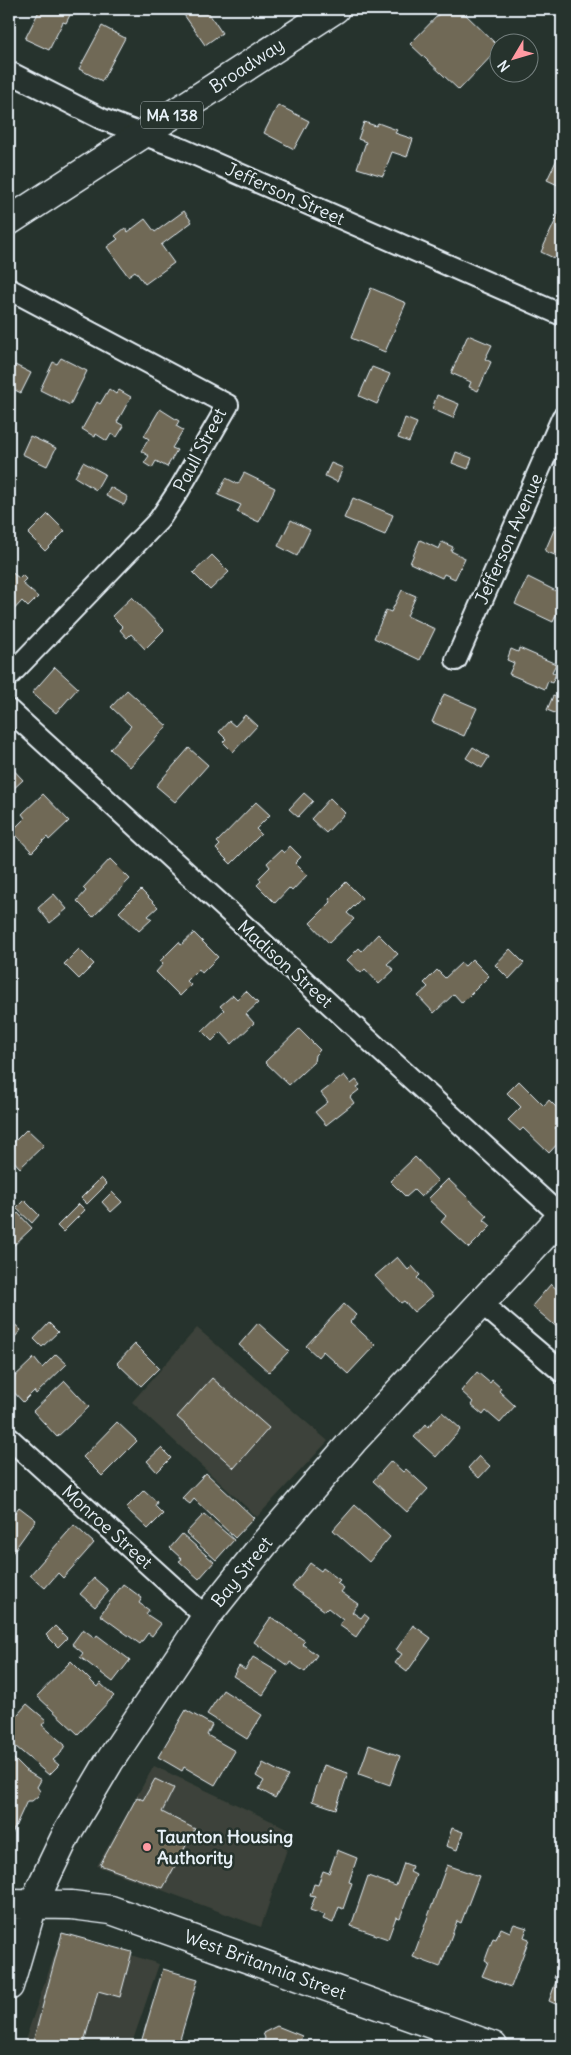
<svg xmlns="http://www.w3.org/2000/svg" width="571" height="2055" font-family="Delius,sans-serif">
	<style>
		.built { fill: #3c433a }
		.building { fill: #6f6957; stroke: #e8f1f8 }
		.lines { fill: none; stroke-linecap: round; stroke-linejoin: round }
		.street-casing { stroke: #e8f1f8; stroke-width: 24 }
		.secondary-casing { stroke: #e8f1f8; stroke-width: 31 }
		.primary-casing { stroke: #e8f1f8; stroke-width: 31 }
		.street { stroke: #26332d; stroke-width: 20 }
		.secondary { stroke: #26332d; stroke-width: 28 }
		.primary { stroke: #26332d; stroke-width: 28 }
		.poi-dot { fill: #ff9aa2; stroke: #26332d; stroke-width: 2 }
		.labels { text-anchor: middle; stroke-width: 5; stroke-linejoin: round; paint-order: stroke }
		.shield { fill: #26332d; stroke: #aeb8bb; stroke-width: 1 }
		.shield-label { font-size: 16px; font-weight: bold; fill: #e8f1f8 }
		.street-label { font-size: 18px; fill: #e8f1f8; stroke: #26332d }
		.poi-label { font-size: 18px; font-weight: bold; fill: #e8f1f8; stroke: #26332d; text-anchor: start }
	</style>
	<rect width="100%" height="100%" fill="#26332d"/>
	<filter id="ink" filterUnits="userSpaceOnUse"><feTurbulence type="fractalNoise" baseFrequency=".02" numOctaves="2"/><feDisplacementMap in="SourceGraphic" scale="10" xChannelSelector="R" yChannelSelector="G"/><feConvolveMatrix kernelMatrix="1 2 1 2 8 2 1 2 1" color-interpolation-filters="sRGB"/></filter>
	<g filter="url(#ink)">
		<path class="built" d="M197,1328L328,1441L257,1517L132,1402Z
			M154,1766L293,1831L261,1927L97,1866Z
			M62,1933L159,1964L131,2046H23Z"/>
		<path class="building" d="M40,9H73L66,23L63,22L49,50L25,39Z
			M180,9H201L203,12L206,9L222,33L205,45Z
			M444,9H460L498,46V49L459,90L410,44Z
			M102,26L125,38L102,81L79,69Z
			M278,105L309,121L294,149L264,133Z
			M364,122L376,126L378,123L397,130L395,133L413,139L407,157L392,152L383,176L357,168L366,142L358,139Z
			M558,157L562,158V187L547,180Z
			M184,211L192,222L161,245L174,263L145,284L135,271L128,276L107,247L118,239L115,236L125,228L128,232L145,219L155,232Z
			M558,215L562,217V262L541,252Z
			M371,288L406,303L385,352L351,338Z
			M468,335L492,345L485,359L491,362L478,391L469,387L471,382L451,373Z
			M61,358L87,371L70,405L40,390L53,362L57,364Z
			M15,365L31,373L21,393L9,387V377Z
			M372,367L390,374L377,404L359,396Z
			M109,389L116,394L119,390L131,397L117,422L124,426L117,437L111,434L107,441L96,434L95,437L82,429L97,402L100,404Z
			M437,395L459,404L453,418L432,409Z
			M160,409L179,421L176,426L183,430L172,448L177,450L167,467L156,461L152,468L144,463L149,456L141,451L149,439L144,436Z
			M405,418L417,423L409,442L398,438Z
			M30,436L56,448L47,466L22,454Z
			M456,452L472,458L468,469L452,463Z
			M83,462L105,474L96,490L75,477Z
			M331,463L343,468L337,482L325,476Z
			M244,473L275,488L259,522L237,512L241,505L218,495L226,478L238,484Z
			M110,487L128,497L124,505L106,496Z
			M353,498L393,515L385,535L344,518Z
			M48,514L65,531L45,551L28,534Z
			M291,520L310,530L297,556L278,546Z
			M556,525L562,528V558L545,551Z
			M420,540L439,549L442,542L453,547L451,551L465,558L455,579L444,574L442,578L410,563Z
			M212,555L229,572L210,590L193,573Z
			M10,571L19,578L22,575L26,579L22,583L38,597L28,607L22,601L9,615Z
			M528,577L562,594V603L553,622L515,604Z
			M402,590L416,596L407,616L435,629L420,660L374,638L386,610L391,612Z
			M132,597L164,630L145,649L131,634L127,638L120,630L123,627L112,616Z
			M519,648L556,664L552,672L556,674L552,683L548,681L545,689L509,674L514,663L507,660L511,649L518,652Z
			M55,667L78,688L56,713L32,693Z
			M127,690L167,726L130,767L110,749L131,726L111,707Z
			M444,694L477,708L464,736L432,722Z
			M553,696L562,700V716L547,710Z
			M245,715L257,726L233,752L223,742L226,739L219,732L229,721L235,726Z
			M473,747L489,757L482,768L466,758Z
			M189,748L208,765L175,802L156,786Z
			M9,765L23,780L9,793Z
			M304,793L313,801L298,817L289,809Z
			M43,794L69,821L49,840L47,837L32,852L12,831L25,818L22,814Z
			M330,798L345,813L326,833L311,819Z
			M256,802L270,815L256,829L261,834L231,864L216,849L220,845L217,842Z
			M290,846L301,857L295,863L307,875L292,891L289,888L275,903L257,885L261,881L259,878L270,867L267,863L281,850L284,853Z
			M110,859L130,879L93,917L77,901L86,891L83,888Z
			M346,882L362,898L347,913L354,919L329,943L310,923L331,902L329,899Z
			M141,890L158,907L148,916L152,919L139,931L119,912Z
			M54,894L67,909L50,923L38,908Z
			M194,933L218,957L202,973L199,969L187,981L191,985L180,996L156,972L163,964L160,961L179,942L181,945Z
			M378,934L398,954L387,964L394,970L379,984L365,969L361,973L347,960L359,948L362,951Z
			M79,949L94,964L79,979L64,964Z
			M510,949L524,963L509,979L495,965Z
			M472,959L489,976L462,1003L454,994L434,1013L418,996L428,987L424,983L437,970L445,978L461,963L465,966Z
			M246,991L258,1003L246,1014L254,1023L232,1044L221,1032L212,1041L202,1031L224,1010L220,1006L233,995L237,999Z
			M299,1029L320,1050L315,1055L314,1062L289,1085L265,1062Z
			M344,1075L351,1084L356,1080L360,1085L357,1087L359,1090L350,1097L354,1103L326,1125L315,1112L328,1102L321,1093Z
			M519,1081L544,1106L549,1100L562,1113V1121L555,1128L562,1135V1139L549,1153L523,1128L520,1131L508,1120L521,1107L507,1093Z
			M27,1129L44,1145L20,1168L9,1156V1147Z
			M415,1157L438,1181L421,1197L414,1190L406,1197L390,1181Z
			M101,1178L107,1184L87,1204L81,1198Z
			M448,1179L487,1216L484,1220L491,1226L469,1248L441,1222L446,1216L428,1199Z
			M112,1192L122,1202L111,1212L102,1202Z
			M24,1200L39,1215L32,1223L16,1208Z
			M79,1204L85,1210L63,1232L57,1226Z
			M18,1213L32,1228L12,1247L9,1244V1221Z
			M397,1257L408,1270L412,1266L420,1275L417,1278L433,1296L414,1312L404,1301L401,1303L375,1276Z
			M551,1284L562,1294V1325L559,1329L532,1306Z
			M344,1304L356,1315L350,1322L375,1345L348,1374L323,1351L318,1357L306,1346Z
			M10,1320L21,1330L9,1344V1322Z
			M49,1323L58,1332L42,1347L34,1339Z
			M258,1323L289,1351L269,1372L239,1345Z
			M135,1344L159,1368L141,1386L117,1363Z
			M56,1354L67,1364L36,1394L34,1391L23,1402L9,1387V1382L34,1358L42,1368Z
			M477,1372L490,1383L492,1380L501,1388L499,1391L515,1406L500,1423L486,1411L483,1415L471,1405L473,1402L461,1391Z
			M212,1378L269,1428L234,1468L177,1417Z
			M65,1381L89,1407L57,1437L33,1411Z
			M442,1412L461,1429L436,1457L414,1437L426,1424L428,1427Z
			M117,1422L137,1441L102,1476L83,1457Z
			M161,1448L171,1458L157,1472L147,1461Z
			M479,1456L490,1466L479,1478L468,1468Z
			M391,1461L403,1472L406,1469L428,1489L407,1512L373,1481Z
			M206,1473L254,1518L235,1538L194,1499L190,1504L182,1498Z
			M144,1490L157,1502L155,1506L163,1514L148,1529L126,1508Z
			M355,1505L390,1537L369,1562L333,1530Z
			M19,1507L36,1520L10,1556L9,1520Z
			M204,1514L234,1540L216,1560L186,1533Z
			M74,1525L94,1543L63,1578L58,1573L45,1588L30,1575Z
			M182,1534L214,1562L199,1579L179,1561L182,1559L170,1548Z
			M310,1563L321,1571L323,1568L340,1580L337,1583L344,1588L341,1592L358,1604L352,1612L361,1618L364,1614L369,1618L356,1637L339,1625L343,1620L328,1608L325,1611L292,1587Z
			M94,1578L109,1591L95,1607L80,1594Z
			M123,1584L142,1598L139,1603L149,1610L146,1614L161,1624L152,1636L148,1633L140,1644L100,1615Z
			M271,1617L305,1641L302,1644L317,1655L305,1672L290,1662L288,1666L254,1642Z
			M413,1625L431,1638L407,1672L395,1663L402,1654L396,1650Z
			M55,1626L67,1638L58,1647L46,1635Z
			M83,1629L95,1638L97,1635L130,1660L113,1682L80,1657L83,1653L72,1644Z
			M253,1657L278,1672L263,1695L233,1676L239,1666L245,1670Z
			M71,1661L97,1687L100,1683L114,1696L78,1734L37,1696Z
			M223,1690L262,1715L247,1739L207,1714Z
			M27,1704L46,1720L42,1725L65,1745L61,1753L53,1760L59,1765L49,1775L9,1741V1724Z
			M186,1710L212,1725L207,1735L235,1751L215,1785L184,1767L182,1771L158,1757Z
			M369,1745L400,1756L390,1785L359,1774Z
			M9,1754L25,1770L41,1780L37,1787L40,1791L38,1796L32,1801H27L9,1840Z
			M263,1763L288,1776L275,1798L259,1789L264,1781L256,1776Z
			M324,1765L348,1773L336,1809L312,1801Z
			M155,1779L174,1788L162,1812L195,1829L163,1888L100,1865L137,1797L143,1800Z
			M452,1828L463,1832L457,1850L446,1846Z
			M337,1850L357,1858L349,1882L352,1883L343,1909L339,1907L333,1923L323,1919L325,1915L310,1910L315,1897L310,1896L314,1884L318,1885L323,1871L329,1873Z
			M404,1863L412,1866L410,1872L416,1875L400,1918L396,1917L388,1939L351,1926L368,1876L396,1886Z
			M447,1865L479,1876L461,1923L457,1921L440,1967L413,1957Z
			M514,1924L527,1928L524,1937L529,1939L511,1987L482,1976L488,1962L485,1960L493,1938L496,1939L501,1928L510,1932Z
			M62,1933L132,1952L120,1997L98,1991L83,2046H32Z
			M562,1957V2007L549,2001L557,1979L554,1978Z
			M163,1969L198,1979L178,2046H140Z
			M277,2026L302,2036L298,2046H262L265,2038L263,2033Z"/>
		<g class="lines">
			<defs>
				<path id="street" d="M9,72L102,119L182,149L562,315
					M9,289L228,405L179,490L159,520L9,676
					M456,660L562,418
					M9,710L562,1217
					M481,1303L562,1372
					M9,1438L206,1617"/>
				<path id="secondary" d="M9,1904L72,1905L111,1910L493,2046
					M9,1986L33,1904L67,1833L109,1762L206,1617L264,1544L353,1441L562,1216"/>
				<path id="primary" d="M9,221L335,9"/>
			</defs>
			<use href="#street" class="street-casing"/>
			<use href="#secondary" class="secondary-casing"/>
			<use href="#primary" class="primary-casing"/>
			<use href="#street" class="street"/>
			<use href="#secondary" class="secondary"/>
			<use href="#primary" class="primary"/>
		</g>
	</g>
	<circle class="poi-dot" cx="147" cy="1847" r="5"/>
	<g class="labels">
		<rect class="shield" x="141" y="101.5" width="62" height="27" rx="4"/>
		<g class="shield-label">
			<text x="172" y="121">MA 138</text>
		</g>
		<g class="street-label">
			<text transform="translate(247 66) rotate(-33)" y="6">Broadway</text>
			<text transform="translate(285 194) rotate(24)" y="6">Jefferson Street</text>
			<text transform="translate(200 450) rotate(-62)" y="6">Paull Street</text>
			<text transform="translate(509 539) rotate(-66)" y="6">Jefferson Avenue</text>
			<text transform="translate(285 964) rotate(42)" y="6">Madison Street</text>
			<text transform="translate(107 1527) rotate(42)" y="6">Monroe Street</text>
			<text transform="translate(242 1572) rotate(-51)" y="6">Bay Street</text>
			<text transform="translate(265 1965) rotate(20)" y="6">West Britannia Street</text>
		</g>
		<g class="poi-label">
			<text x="157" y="1843">Taunton Housing<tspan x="157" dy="21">Authority</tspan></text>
		</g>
	</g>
	<rect width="571" height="2055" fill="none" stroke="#26332d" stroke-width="30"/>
	<rect x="15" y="15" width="541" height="2025" fill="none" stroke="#e8f1f8" stroke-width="2" filter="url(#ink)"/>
	<g transform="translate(514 58) rotate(232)"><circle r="24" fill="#26332d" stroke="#747f7e"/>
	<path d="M0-4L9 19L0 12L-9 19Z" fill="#ff9aa2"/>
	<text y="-8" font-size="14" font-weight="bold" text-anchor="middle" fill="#e8f1f8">N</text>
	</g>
</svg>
